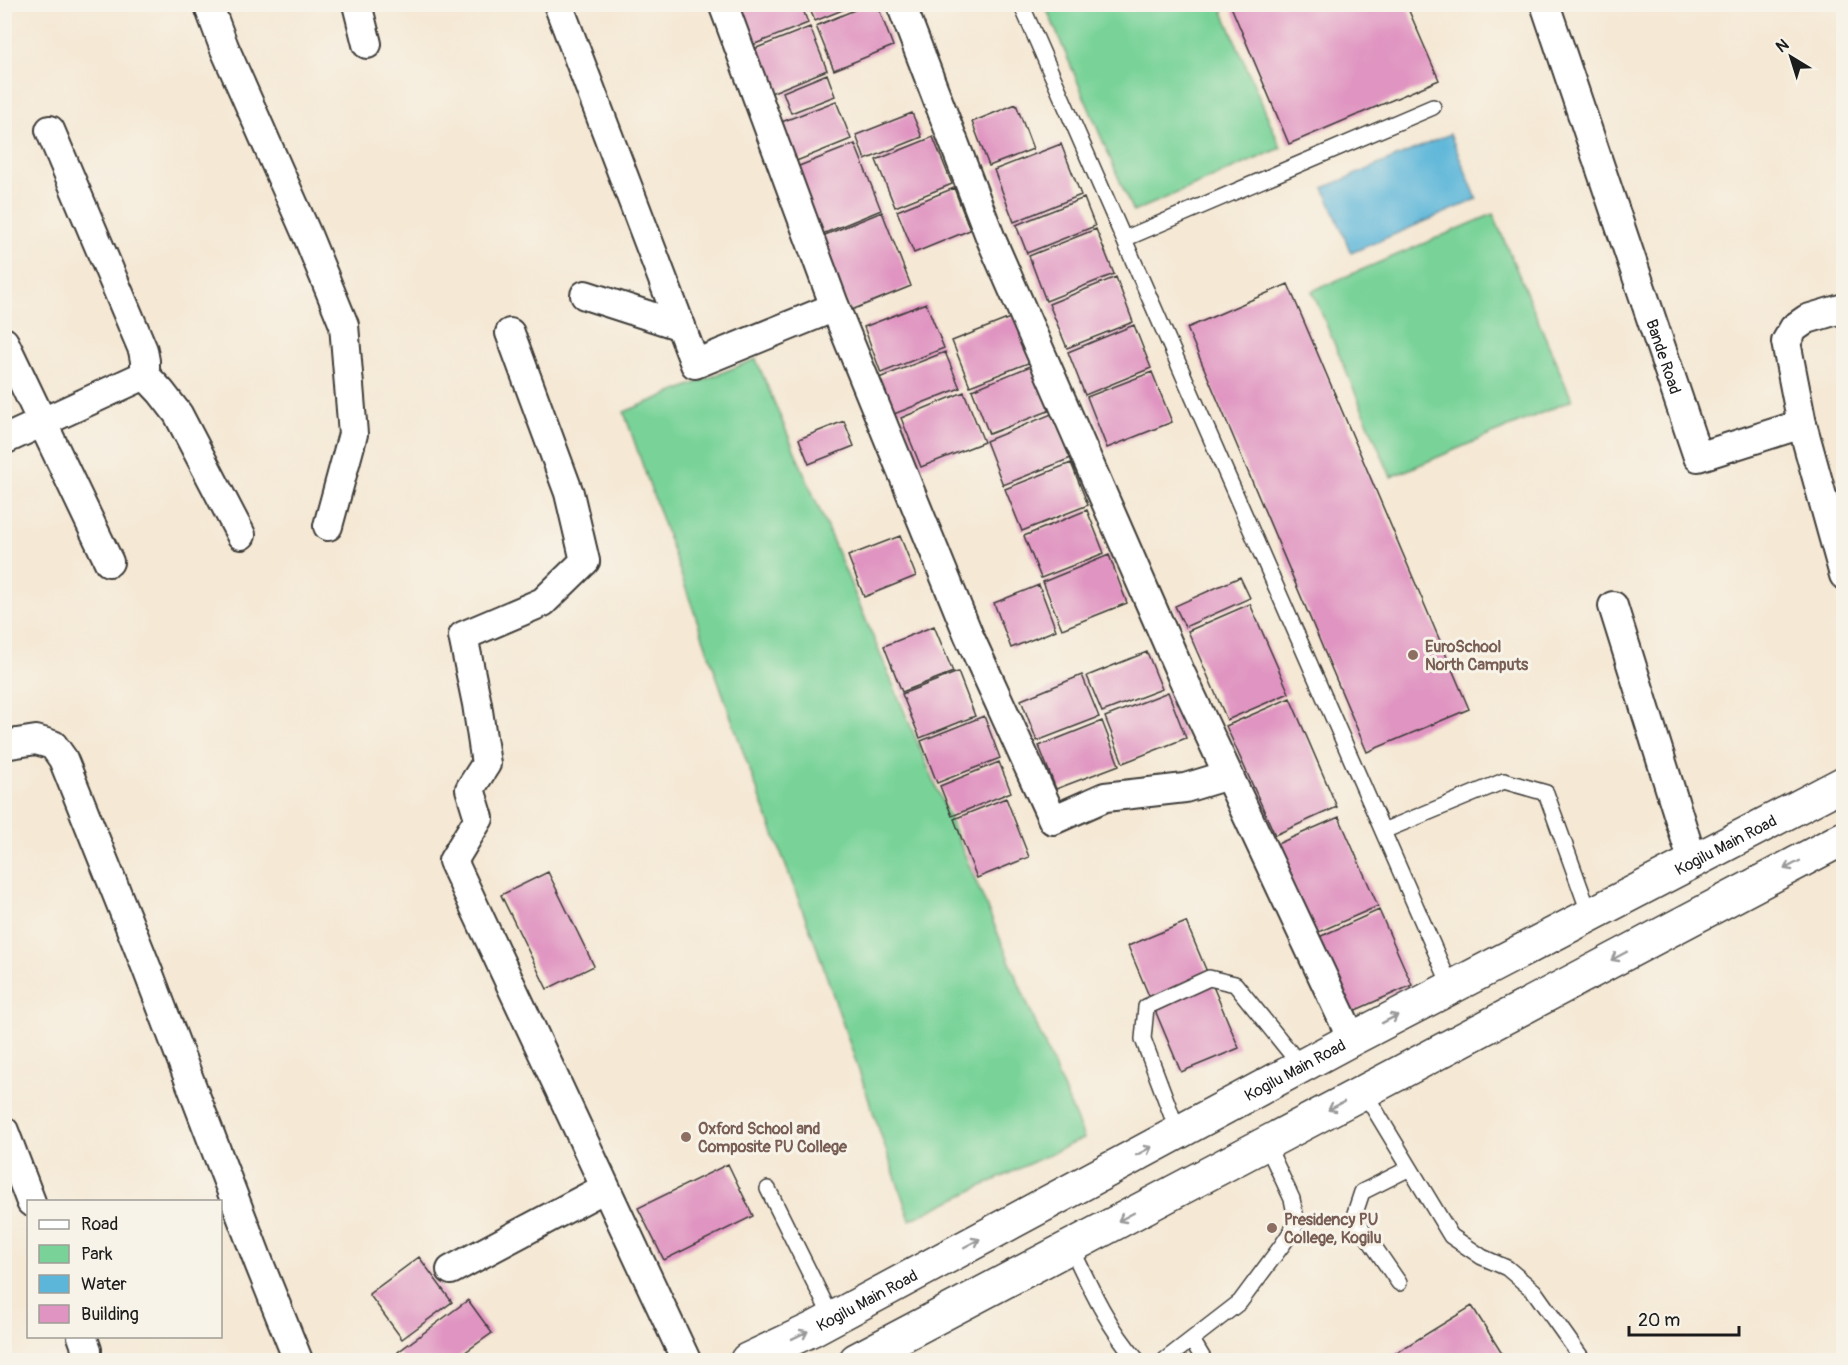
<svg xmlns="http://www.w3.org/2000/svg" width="1848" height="1365" font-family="Pangolin,sans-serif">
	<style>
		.green { fill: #79d399; stroke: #4a785a; stroke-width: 1.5 }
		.water { fill: #5bb6d9; stroke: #3c697a; stroke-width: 1.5 }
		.building { fill: #e094c1 }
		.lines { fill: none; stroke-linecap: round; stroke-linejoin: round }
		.service-casing { stroke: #3d3b38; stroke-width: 18 }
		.minor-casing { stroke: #3d3b38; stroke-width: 32 }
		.secondary-casing { stroke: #3d3b38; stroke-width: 36 }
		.service { stroke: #fff; stroke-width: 15 }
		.minor { stroke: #fff; stroke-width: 28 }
		.secondary { stroke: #fff; stroke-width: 33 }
		.oneway { stroke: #999 }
		.education-dot { fill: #8d6e63; stroke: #f7f3e8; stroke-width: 2 }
		.labels { text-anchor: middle; stroke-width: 6; stroke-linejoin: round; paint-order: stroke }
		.street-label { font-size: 16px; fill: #1c1c1c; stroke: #f7f3e8 }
		.education-label { font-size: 16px; font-weight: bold; fill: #785e54; stroke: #f7f3e8; text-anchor: start }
	</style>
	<rect width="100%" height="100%" fill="#f7f3e8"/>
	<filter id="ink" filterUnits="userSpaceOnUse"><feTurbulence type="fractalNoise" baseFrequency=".0167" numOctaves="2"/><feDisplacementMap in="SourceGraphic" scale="12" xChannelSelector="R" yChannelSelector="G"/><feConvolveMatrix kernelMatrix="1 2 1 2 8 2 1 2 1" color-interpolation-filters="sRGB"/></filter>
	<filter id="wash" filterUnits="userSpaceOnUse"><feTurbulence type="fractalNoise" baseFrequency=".008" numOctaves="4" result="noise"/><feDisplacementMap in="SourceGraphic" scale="24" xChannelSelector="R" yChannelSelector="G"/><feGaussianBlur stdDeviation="1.35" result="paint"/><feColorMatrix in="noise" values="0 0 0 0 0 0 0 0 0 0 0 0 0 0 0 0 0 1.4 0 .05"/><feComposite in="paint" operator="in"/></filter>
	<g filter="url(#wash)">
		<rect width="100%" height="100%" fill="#f5e8d4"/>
		<path class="green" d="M1045,5H1220L1281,148L1133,212Z
			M1493,214L1572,400L1391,477L1312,291Z
			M756,359L1084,1138L910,1220L818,951L746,760L624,412Z"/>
		<path class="water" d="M1450,134L1477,199L1351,253L1324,188Z"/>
		<g id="blocks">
			<path class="building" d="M734,4H801L808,23L750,46Z
				M869,4H877L893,46L834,70L816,26Z
				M1230,4H1406L1439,80L1289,144Z
				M808,5H855L815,21Z
				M810,27L827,70L766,95L749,51Z
				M827,74L835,96L791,113L783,92Z
				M836,101L851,139L794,162L779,123Z
				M1016,104L1033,149L989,166L972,122Z
				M912,113L922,137L865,160L856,135Z
				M933,137L952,184L895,207L876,160Z
				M855,144L881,210L820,235L794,168Z
				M1061,144L1081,195L1014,222L994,170Z
				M954,188L970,230L914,253L897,211Z
				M1084,198L1095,226L1027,253L1016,225Z
				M882,212L911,286L849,311L820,237Z
				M1096,229L1114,274L1046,301L1029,256Z
				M1116,277L1133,322L1067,348L1049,304Z
				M1288,284L1469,709L1367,752L1187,328Z
				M926,303L944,348L881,373L864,327Z
				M1015,316L1033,361L970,386L952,341Z
				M1134,325L1151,368L1085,395L1068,352Z
				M945,352L960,388L894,414L879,378Z
				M1033,365L1051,410L989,434L972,390Z
				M1152,372L1172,422L1107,448L1087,397Z
				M964,392L984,442L921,467L901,418Z
				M1054,413L1071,458L1003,485L986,441Z
				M844,421L854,446L809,464L799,439Z
				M1071,463L1088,505L1022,531L1005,489Z
				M1087,510L1104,553L1041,578L1024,536Z
				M900,536L916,576L864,597L848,556Z
				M1109,555L1127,603L1062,629L1043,582Z
				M1240,577L1250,598L1185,627L1175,606Z
				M1039,585L1056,630L1011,648L994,603Z
				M1250,604L1289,693L1227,720L1188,631Z
				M934,626L953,672L902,692L884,646Z
				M1147,652L1162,689L1102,712L1087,676Z
				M958,672L975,716L920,738L902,694Z
				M1082,675L1099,717L1037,741L1021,700Z
				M1168,692L1186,738L1123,763L1105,717Z
				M1290,698L1337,807L1275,835L1226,726Z
				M984,716L1000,758L937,783L921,741Z
				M1102,721L1119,765L1056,789L1039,746Z
				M999,762L1011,792L952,816L940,786Z
				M1006,798L1029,857L977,878L954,819Z
				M1339,817L1378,906L1314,934L1275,845Z
				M548,872L594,966L547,989L501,895Z
				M1379,910L1412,985L1349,1013L1317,938Z
				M1186,922L1239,1048L1181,1072L1128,946Z
				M728,1164L753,1216L664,1260L638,1208Z
				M419,1257L452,1302L402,1339L369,1294Z
				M468,1300L492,1333L454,1360H404L398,1352Z
				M1472,1306L1506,1360H1384Z"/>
		</g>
	</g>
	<g filter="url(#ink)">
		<use href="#blocks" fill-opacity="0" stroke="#3d3b38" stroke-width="1.5"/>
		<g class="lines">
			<defs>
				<path id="service" d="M1021,4L1451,987
					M1124,239L1433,107
					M1383,831L1504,781L1546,793L1590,915
					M1364,1092L1451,1236L1482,1257L1507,1268L1534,1291L1583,1360
					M1178,1132L1143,1039L1146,1007L1209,978L1235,984L1301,1066
					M768,1189L832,1318
					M1071,1247C1090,1287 1108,1327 1137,1360
					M1399,1283L1362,1229L1355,1213L1362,1192L1410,1168
					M1192,1340L1204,1360
					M1165,1360L1240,1302L1283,1244L1297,1223L1292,1199L1266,1143"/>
				<g id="minor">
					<path d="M208,4L224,47L308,237L344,325L353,434L328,526"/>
					<path d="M357,4L367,44"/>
					<path d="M558,4L695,364L835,307"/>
					<path d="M723,4L835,307L969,636L1053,820L1105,797L1185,788L1228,775"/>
					<path d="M901,4L991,239L1181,674L1352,1039"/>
					<path id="s1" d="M1545,4L1698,457L1802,424L1844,575"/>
					<path d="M585,295L681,326"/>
					<path d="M510,333L569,493L585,561L543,602L463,636L477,704L486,764L470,789L479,818L453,861L686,1360"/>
					<path d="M4,342L109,562"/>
					<path d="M145,375L161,392L178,414L241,535"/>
					<path d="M1802,424L1786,342L1794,328L1807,319L1844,308"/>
					<path d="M4,440L145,375V361L143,350L50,130"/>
					<path d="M1613,606L1693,862"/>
					<path d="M4,745L36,740L53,745L63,759L147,969L259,1263L298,1360"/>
					<path d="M4,1131L31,1202"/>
					<path d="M451,1270L605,1188"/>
					<path d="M82,1336L87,1350"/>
				</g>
				<g id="secondary">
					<path id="s2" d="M747,1360L813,1329L1352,1039L1844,783"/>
					<path d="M856,1360L1844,838"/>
				</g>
			</defs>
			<use href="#service" class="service-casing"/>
			<use href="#minor" class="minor-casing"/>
			<use href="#secondary" class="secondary-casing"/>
			<use href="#service" class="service"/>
			<use href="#minor" class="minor"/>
			<use href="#secondary" class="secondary"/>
		</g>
		<defs><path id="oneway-shaft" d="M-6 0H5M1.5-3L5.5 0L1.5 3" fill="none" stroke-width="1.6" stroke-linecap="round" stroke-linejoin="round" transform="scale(1.5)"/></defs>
		<g class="oneway">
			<use href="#oneway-shaft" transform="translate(1792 865) rotate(152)"/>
			<use href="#oneway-shaft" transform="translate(1619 956) rotate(152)"/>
			<use href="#oneway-shaft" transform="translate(1390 1019) rotate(-27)"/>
			<use href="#oneway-shaft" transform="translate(1336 1106) rotate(152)"/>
			<use href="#oneway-shaft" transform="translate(1144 1151) rotate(-28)"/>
			<use href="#oneway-shaft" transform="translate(1126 1217) rotate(152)"/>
			<use href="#oneway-shaft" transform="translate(972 1243) rotate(-28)"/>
			<use href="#oneway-shaft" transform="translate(800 1335) rotate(-26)"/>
		</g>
	</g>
	<g class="education-dot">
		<circle cx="1413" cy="655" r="6"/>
		<circle cx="686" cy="1137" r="6"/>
		<circle cx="1272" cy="1228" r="6"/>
	</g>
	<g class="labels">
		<g class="street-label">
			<text dy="6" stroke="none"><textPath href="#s1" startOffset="372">Bande Road</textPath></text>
			<text dy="6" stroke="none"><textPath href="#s2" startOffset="1106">Kogilu Main Road</textPath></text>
			<text dy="6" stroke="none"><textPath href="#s2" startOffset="620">Kogilu Main Road</textPath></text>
			<text dy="6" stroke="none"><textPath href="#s2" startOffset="134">Kogilu Main Road</textPath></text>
		</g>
		<g class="education-label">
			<text x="1425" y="652">EuroSchool<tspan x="1425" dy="18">North Camputs</tspan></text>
			<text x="698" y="1134">Oxford School and<tspan x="698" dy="18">Composite PU College</tspan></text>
			<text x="1284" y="1225">Presidency PU<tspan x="1284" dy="18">College, Kogilu</tspan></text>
		</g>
	</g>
	<rect width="1848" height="1365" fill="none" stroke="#f7f3e8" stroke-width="24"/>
	<rect x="27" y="1200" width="195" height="138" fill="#f7f3e8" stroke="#9f9d96" stroke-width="1.5"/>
	<rect x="39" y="1220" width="30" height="9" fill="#ffffff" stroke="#9f9d96" stroke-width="1.5"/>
	<text x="81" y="1230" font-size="18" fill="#1c1c1c">Road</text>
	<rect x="39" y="1245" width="30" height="18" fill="#79d399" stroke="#9f9d96" stroke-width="1.5"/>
	<text x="81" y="1260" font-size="18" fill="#1c1c1c">Park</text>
	<rect x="39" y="1275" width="30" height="18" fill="#5bb6d9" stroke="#9f9d96" stroke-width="1.5"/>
	<text x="81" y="1290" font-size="18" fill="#1c1c1c">Water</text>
	<rect x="39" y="1305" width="30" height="18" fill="#e094c1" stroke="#9f9d96" stroke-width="1.5"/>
	<text x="81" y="1320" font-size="18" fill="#1c1c1c">Building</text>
	<g transform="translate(1791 57) rotate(322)" stroke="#f7f3e8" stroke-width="4.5" paint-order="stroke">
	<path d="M0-4.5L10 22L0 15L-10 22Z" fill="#1c1c1c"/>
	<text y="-9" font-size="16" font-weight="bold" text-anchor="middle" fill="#1c1c1c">N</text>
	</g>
	<path d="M1629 1326v9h110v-9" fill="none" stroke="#1c1c1c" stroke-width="3"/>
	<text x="1638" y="1326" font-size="18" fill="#1c1c1c" stroke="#f7f3e8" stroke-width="4.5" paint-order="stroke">20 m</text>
</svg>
